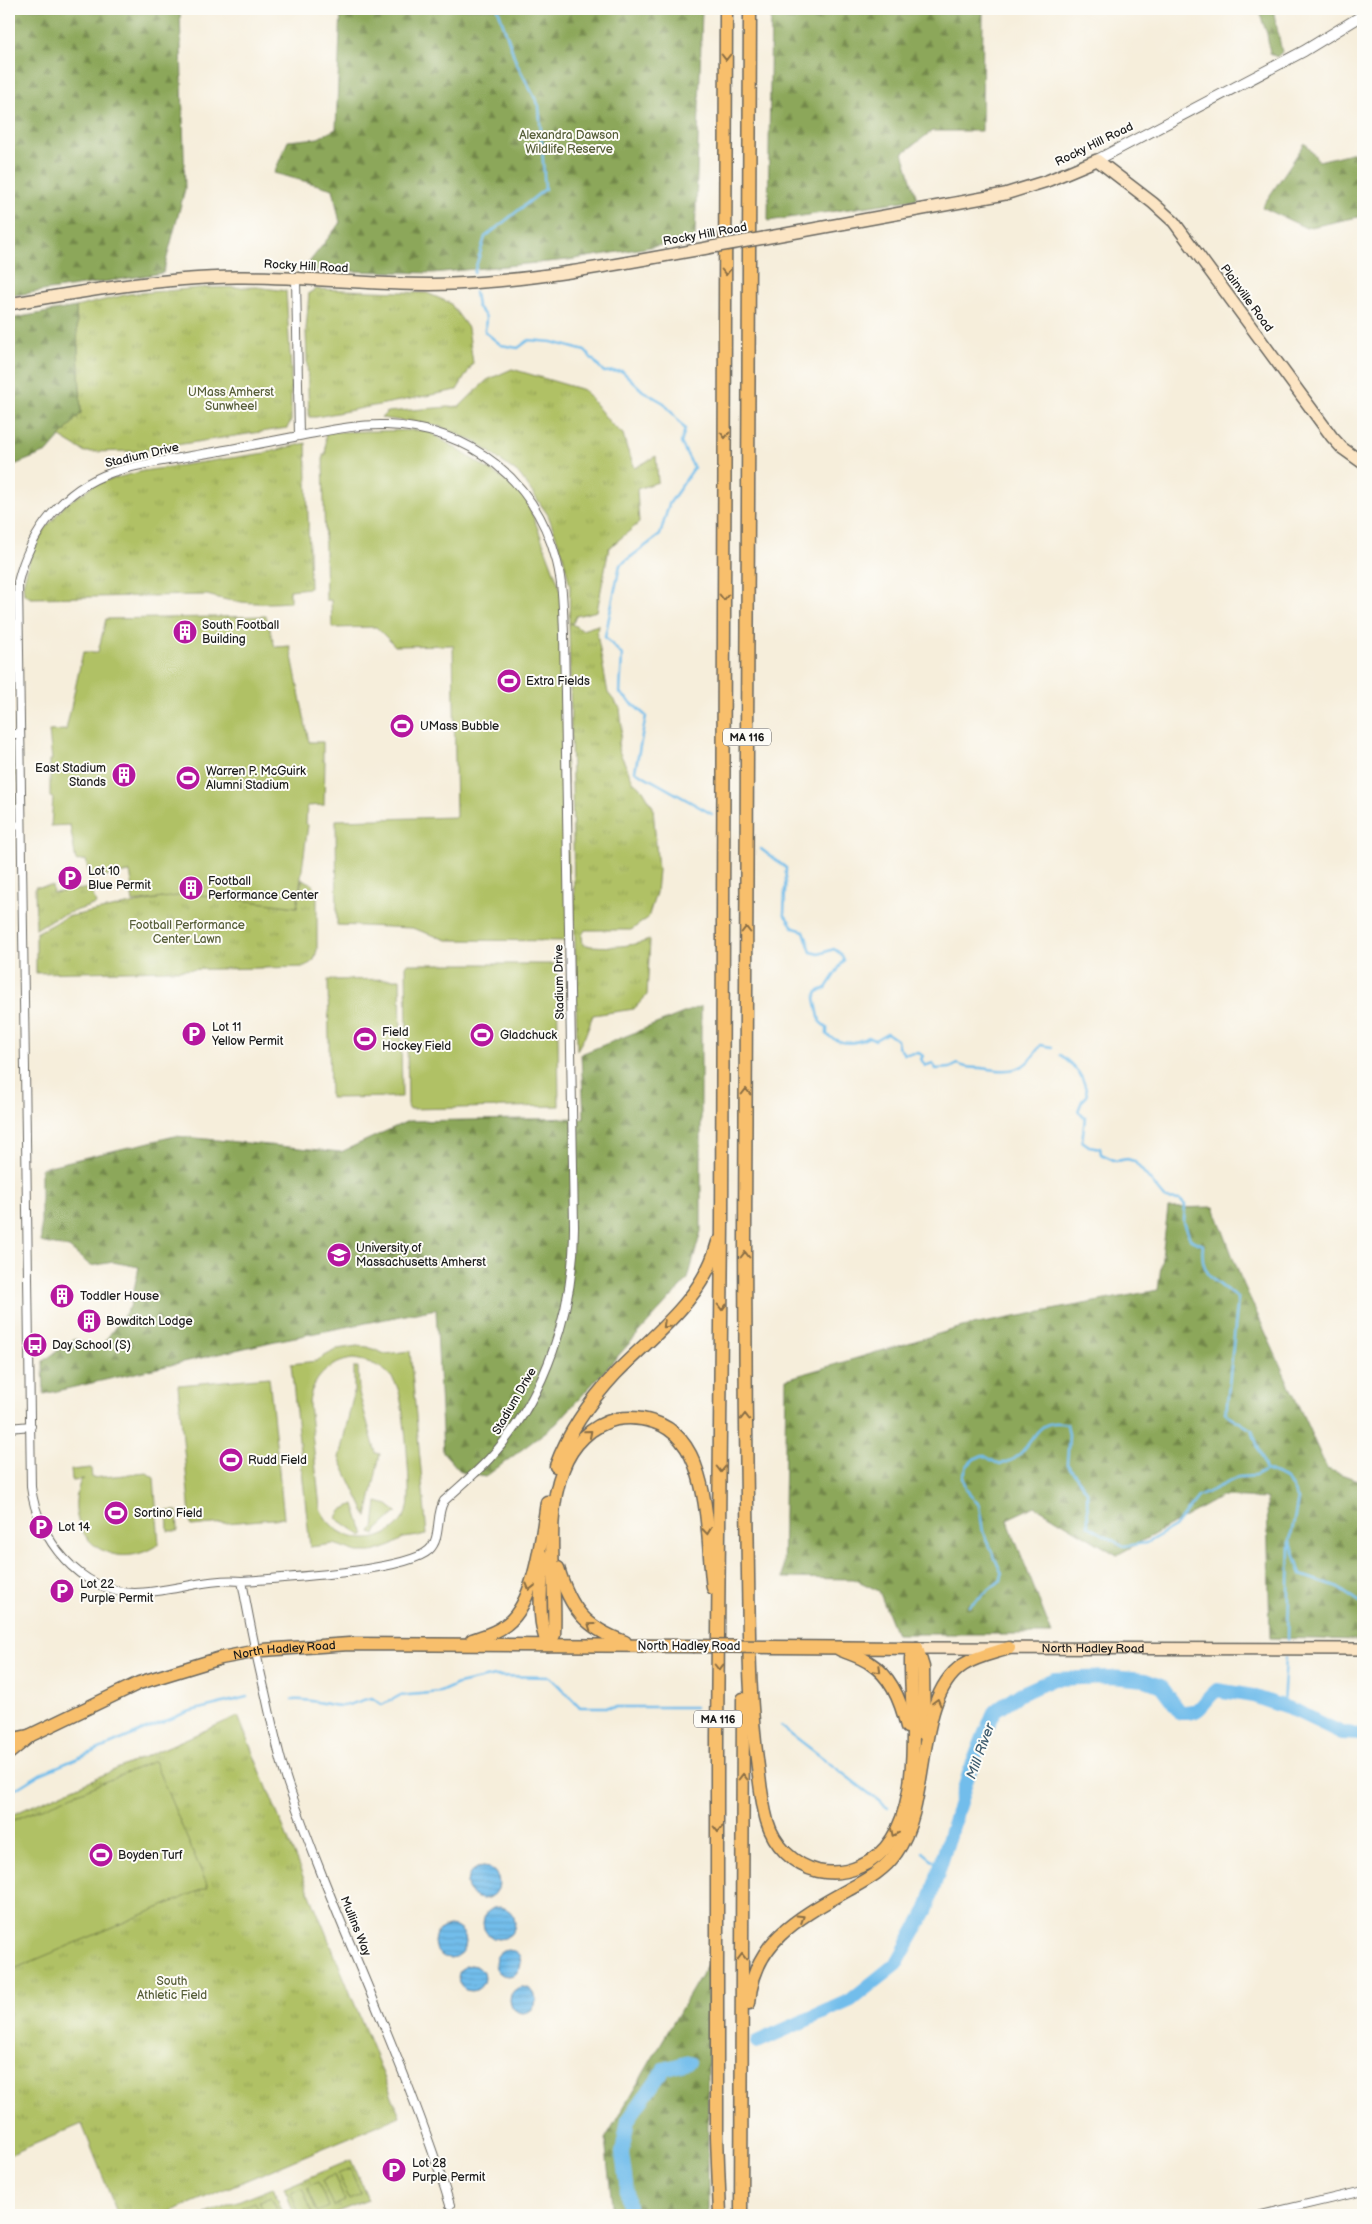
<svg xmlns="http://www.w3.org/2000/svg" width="1372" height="2224" font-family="'Balsamiq Sans',sans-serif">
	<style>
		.grass { fill: url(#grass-tufts); stroke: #666e40 }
		.forest { fill: url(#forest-firs); stroke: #54623b }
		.garden { fill: #b0c165; stroke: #666e40; fill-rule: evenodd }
		.water { fill: url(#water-rules); stroke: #476c84 }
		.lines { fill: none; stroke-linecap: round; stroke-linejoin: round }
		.stream { stroke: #72bdeb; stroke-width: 2.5 }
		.river { stroke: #72bdeb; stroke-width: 14 }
		.minor-casing { stroke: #68665f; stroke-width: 10 }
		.tertiary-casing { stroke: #68665f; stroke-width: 12 }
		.secondary-casing { stroke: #68665f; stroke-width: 14 }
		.primary-casing { stroke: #68665f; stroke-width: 15 }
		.minor { stroke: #fff; stroke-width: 8 }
		.tertiary { stroke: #fff; stroke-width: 10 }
		.secondary { stroke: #fce5c4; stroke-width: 11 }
		.primary { stroke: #f8bf6c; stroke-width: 12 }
		.secondary-bridge-casing { stroke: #68665f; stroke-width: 14; stroke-linecap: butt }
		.primary-bridge-casing { stroke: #68665f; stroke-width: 15; stroke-linecap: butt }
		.secondary-bridge { stroke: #fce5c4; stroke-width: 11 }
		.primary-bridge { stroke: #f8bf6c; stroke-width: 12 }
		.oneway { stroke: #8a6e44 }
		.labels { text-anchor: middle; stroke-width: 4; stroke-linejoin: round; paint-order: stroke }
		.shield { fill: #fdfcf7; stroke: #605f5e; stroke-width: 1 }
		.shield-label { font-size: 11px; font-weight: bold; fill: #1c1c1c }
		.park-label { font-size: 12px; fill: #575e39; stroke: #fdfcf7 }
		.street-label { font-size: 12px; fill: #1c1c1c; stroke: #fdfcf7 }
		.poi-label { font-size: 12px; fill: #1c1c1c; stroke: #fdfcf7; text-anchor: start }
		.water-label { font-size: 14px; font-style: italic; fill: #3e5c6f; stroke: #fdfcf7 }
	</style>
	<defs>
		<pattern id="grass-tufts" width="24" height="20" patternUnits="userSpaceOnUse" patternTransform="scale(1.25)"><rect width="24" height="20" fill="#b0c165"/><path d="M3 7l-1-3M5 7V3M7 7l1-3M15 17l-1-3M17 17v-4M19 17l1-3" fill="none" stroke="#97a557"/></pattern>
		<pattern id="forest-firs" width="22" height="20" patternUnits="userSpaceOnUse" patternTransform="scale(1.25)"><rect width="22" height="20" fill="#8ca75a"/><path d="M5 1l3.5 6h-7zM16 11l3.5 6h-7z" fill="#72874a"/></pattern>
		<pattern id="water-rules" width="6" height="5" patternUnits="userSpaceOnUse" patternTransform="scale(1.25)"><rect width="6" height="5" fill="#72bdeb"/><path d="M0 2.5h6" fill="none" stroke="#62a2c9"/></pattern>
	</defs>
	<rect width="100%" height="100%" fill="#fdfcf7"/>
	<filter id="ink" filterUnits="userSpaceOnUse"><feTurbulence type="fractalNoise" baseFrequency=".02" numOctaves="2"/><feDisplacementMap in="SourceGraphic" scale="10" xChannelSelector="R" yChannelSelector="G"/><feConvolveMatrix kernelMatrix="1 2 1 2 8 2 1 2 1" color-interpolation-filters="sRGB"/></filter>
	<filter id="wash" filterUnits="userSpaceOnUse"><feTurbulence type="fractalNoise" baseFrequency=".0096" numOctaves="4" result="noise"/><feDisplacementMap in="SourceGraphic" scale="20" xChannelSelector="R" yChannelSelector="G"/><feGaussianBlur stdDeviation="1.12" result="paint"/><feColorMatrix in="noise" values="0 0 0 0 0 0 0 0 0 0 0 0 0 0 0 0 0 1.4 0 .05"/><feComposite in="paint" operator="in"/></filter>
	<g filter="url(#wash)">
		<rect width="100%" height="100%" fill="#f6eedb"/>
		<path class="grass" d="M257,287L286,291L291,370V421L287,428L137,451L85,452L60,437L81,413L76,307L129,294L201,288Z
			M316,289L427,293L450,303L468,328L473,363L457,390L316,417H309L306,330L309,293Z
			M512,369L584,390L611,424L623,434L627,449L635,468L656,456L658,482L637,489L639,523L609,548L597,611L576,616L573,623H570L582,630L598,625L597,634L608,693L620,708L622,727L618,749L633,781L643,790L653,807L658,870L656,893L648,918L631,930H585L582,935L583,945C605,948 629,947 650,940L647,995L634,1009L593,1015L585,1036L577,1050L569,623L570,586L563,555L548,515L520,475L477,443L439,426L381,418L387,412L460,406L487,380Z
			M306,443L310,588L290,590V602C259,604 237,604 207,595L31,598L24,594L23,585L31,554L45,529L66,504L97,483L143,471L265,453Z
			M9,741L15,751L16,807L13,816L9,820Z
			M302,879L311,883L317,893V950L314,960L305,967L36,973V933L66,917L177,895L208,894L297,907Z
			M52,886L53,893L91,888L96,904L54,918L36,929L35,887Z
			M238,1716L400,2116L163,2215H118L82,2124L9,2155V1816Z
			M351,2160L368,2200L329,2215H295L284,2188Z
			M273,2187L284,2215L205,2214Z"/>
		<path class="forest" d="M9,9H180L185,189L163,273L9,296Z
			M341,9H702L695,240L568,260L432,273L303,270L340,223L333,189L274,173L288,141L318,138L336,129Z
			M771,9H983L982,131H932L903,153L917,199L768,221Z
			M1258,9H1273L1282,52L1277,57L1270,54L1267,34Z
			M1305,143L1319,161L1363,150V216L1306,228L1262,207Z
			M76,307L81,413L47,452L9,467V319Z
			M701,1006V1231L688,1279L556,1424L485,1477L461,1472L443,1452L436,1309L275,1341L44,1394L43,1361L75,1339L99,1349L130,1307L139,1267L113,1262L91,1266L69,1248L41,1242V1168L175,1136L341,1152L408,1121L584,1118L581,1054Z
			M1214,1207L1240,1276L1327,1469L1363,1482V1640L1270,1638L1267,1499L1221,1497L1117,1555L1035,1506L1007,1519L1052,1634H896L879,1591L854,1579L783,1578L786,1379L962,1327L1158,1290L1168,1208Z
			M708,1963V2215H613L605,2139Z"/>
		<path class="garden" d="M427,430L524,492L562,593L570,941L447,940L412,928L337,925L336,820L456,817L453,645L395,646L376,627L332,628L331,600H326L323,455H326L325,432Z
			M266,616L275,647L290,646L309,742H323V761H325L324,805L307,806L306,824L308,825L297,907L192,894L133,902L132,895L134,894L130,872L90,879L86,860L76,861L70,825L51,826L53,798L50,797V760H52L49,731L66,730L83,652H98L106,619Z
			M406,964H557L559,1106L408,1109Z
			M400,979L402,1097L330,1098L328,980Z
			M357,1346L368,1347L385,1354L410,1351L427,1535L403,1538L391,1546L373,1552H357L334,1544L310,1547L291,1364L316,1361L337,1349ZM353,1359C369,1361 383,1366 393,1379C395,1382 397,1386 398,1389C404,1403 412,1494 408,1507C394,1551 337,1548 320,1508L309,1404C311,1379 329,1362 353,1359Z
			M354,1367H358L359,1393L376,1453L380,1454L367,1517L339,1458L354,1393Z
			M269,1377L284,1518L191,1526L178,1385Z
			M91,1468L92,1478L147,1473L154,1478L159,1544C111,1577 59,1534 81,1480L84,1479L72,1480L71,1470Z
			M377,1502L388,1505L397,1512L377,1530L375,1535L371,1533L374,1528Z
			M354,1504L362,1529L365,1534L362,1536L336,1518L342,1510Z
			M167,1511H177L178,1531H168Z
			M154,1761L208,1887L9,1971V1822Z
			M350,2169L361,2194L349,2199L338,2174Z
			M334,2175L345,2201L333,2206L322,2180Z
			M318,2182L328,2207L317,2212L307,2187Z
			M302,2188L313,2214L300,2215L291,2193Z
			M271,2196L279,2215H265L259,2201Z
			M255,2202L261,2215H247L243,2207Z"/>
		<path class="water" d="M467 1883a16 16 0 1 1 32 0a16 16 0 1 1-32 0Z
			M483 1923a16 16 0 1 1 32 0a16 16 0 1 1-32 0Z
			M434 1942a16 16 0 1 1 32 0a16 16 0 1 1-32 0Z
			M495 1963a13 13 0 1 1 26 0a13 13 0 1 1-26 0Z
			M458 1978a13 13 0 1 1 26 0a13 13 0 1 1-26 0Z
			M510 2000a13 13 0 1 1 26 0a13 13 0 1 1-26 0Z"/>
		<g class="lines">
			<path class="stream" d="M474,273L485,237L545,189L539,106L516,62L498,9
				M475,292L477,306L486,317L485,332L501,345L518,348L529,340L552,342L585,351L604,372L622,371L643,391L664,403L685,429L681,443L694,468L669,504L660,535L620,565L605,637L622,655L620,693L646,716L635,771L712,814
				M761,849L786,868L784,914L794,928L804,931L811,952L819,954L834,949L841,954L844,960L826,988L817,992L815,998L820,1022L827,1028V1035C842,1045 852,1045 869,1037L875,1040L887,1033L897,1040L898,1046L904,1054L919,1053L923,1056L921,1059L925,1066L933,1063L936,1069L950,1068L958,1064C967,1069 971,1067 981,1068C1010,1072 1025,1074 1040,1045L1052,1047
				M1060,1055C1075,1066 1085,1077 1087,1096L1082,1101L1078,1111L1085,1118L1082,1141L1089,1146L1100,1148L1101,1154L1116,1161L1127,1159L1134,1161L1166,1199L1180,1200L1185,1205L1184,1222L1190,1239L1203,1245C1199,1275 1216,1282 1238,1298L1226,1414L1252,1430L1266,1470L1287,1479L1298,1499L1290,1541L1288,1640
				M1291,1543L1301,1575L1338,1588L1363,1605
				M969,1606L1001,1580L1002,1574L983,1532L979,1505L966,1489L963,1476L967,1466L974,1459L983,1455L1000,1465C1004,1463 1010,1461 1014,1459C1035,1444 1035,1416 1067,1424L1069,1435L1067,1464L1087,1491L1088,1526L1124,1546L1146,1543L1174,1527L1198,1497L1239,1477L1255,1476L1266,1470
				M292,1700C311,1698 323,1705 341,1706C346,1707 363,1699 372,1698L382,1705L399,1696L440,1692L458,1684L494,1676L550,1677L580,1707H695
				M1283,1706L1286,1658
				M781,1726L888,1808
				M9,1793L40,1774L187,1712L247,1697
				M923,1852L934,1861H942"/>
			<path class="river" d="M757,2042L851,2000L897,1963L927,1909L969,1773L984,1735L995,1711L1020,1694L1054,1679L1110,1677L1145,1680L1161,1686L1181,1713C1204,1714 1200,1703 1217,1690L1253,1696L1296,1711L1342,1733L1363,1734
				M630,2215L622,2153L628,2120L664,2069L689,2062"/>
		</g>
	</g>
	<g filter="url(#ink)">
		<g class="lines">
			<defs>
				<path id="minor" d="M296,279L299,436C263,443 227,450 191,456C165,461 138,464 113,472C63,489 30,532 18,582L31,1487C37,1538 80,1593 135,1593C172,1592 206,1578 242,1581C278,1578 405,1572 429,1550C442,1538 435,1515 444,1501C459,1487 475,1474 489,1459C546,1398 574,1310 574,1227L564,634C563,610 563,586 557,562C536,480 471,428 386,425C357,424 327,431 299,436
					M9,734H19
					M9,826L21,825
					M9,1428L31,1426
					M242,1581C249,1619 256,1655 265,1692C272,1723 278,1754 288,1784C337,1926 406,2061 450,2205
					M1261,2215L1363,2191"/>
				<path id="tertiary" d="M1097,160L1304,51L1363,15"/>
				<g id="secondary">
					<path d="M764,238L1005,194L1047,181L1097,160L1153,203L1174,222L1332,437L1342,448L1363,463"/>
					<path d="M9,304C84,291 161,278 237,277C309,276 380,287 452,284C542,280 630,262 718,246"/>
					<path id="s1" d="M917,1648L1363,1649"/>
				</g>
				<g id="primary">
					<path d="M750,9C749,419 747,829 745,1239C745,1351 746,1462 748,1574C749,1639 749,1703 758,1767C760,1785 762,1803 767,1821C774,1845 793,1865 818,1871C832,1874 848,1872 861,1866C926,1838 912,1726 911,1668V1658L917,1648"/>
					<path d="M556,1466C569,1430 590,1401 616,1373C655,1333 703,1300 718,1242"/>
					<path d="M542,1556C542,1585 536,1619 548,1645"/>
					<path d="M558,1568C570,1608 585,1628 625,1642"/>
					<path d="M472,1640C484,1636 496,1633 507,1624C535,1603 542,1536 547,1502"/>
					<path d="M548,1645L554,1635C557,1580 543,1521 563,1469C572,1445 591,1425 617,1419C629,1417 642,1418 654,1422C713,1440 706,1540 713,1588"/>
					<path d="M772,1647L917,1648"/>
					<path d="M917,1648L923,1667L924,1734"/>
					<path d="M839,1649C850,1654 862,1657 871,1664C892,1677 902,1705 907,1727"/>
					<path d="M9,1740L28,1736"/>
					<path id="s2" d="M9,1753L31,1735L139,1683L221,1658L263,1650L349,1644L693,1646"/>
					<path d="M749,2003C753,1941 800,1917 848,1890C866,1880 885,1870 896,1853C932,1803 913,1698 963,1665C977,1656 994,1653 1009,1648"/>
					<path d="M720,2215L717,2137V1737L722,1223L726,9"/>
					<path d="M741,2215L743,1699"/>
				</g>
			</defs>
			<use href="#minor" class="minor-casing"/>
			<use href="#tertiary" class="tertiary-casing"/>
			<use href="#secondary" class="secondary-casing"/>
			<use href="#primary" class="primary-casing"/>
			<use href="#minor" class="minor"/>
			<use href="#tertiary" class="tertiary"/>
			<use href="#secondary" class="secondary"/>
			<use href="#primary" class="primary"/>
			<defs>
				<path id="secondary-bridge" d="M718,246L764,238"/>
				<path id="primary-bridge" d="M693,1646L772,1647"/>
			</defs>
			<use href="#secondary-bridge" class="secondary-bridge-casing"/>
			<use href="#primary-bridge" class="primary-bridge-casing"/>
			<use href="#secondary-bridge" class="secondary-bridge"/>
			<use href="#primary-bridge" class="primary-bridge"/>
		</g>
		<defs><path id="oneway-chevron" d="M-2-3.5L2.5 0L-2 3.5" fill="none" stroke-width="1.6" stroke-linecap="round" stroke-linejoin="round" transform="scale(1.25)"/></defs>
		<g class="oneway">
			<use href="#oneway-chevron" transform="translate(726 57) rotate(90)"/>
			<use href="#oneway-chevron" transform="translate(726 272) rotate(90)"/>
			<use href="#oneway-chevron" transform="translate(725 435) rotate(90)"/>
			<use href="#oneway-chevron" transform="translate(724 597) rotate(90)"/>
			<use href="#oneway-chevron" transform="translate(746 930) rotate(-90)"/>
			<use href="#oneway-chevron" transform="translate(746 1092) rotate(-90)"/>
			<use href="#oneway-chevron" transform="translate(745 1255) rotate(-90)"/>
			<use href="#oneway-chevron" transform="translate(722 1307) rotate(90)"/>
			<use href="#oneway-chevron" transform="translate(666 1325) rotate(136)"/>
			<use href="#oneway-chevron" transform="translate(745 1417) rotate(-90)"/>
			<use href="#oneway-chevron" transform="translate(589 1433) rotate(-41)"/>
			<use href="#oneway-chevron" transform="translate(721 1469) rotate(90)"/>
			<use href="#oneway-chevron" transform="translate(707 1531) rotate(84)"/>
			<use href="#oneway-chevron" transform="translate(530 1587) rotate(104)"/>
			<use href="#oneway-chevron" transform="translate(591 1626) rotate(-144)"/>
			<use href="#oneway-chevron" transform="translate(719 1667) rotate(90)"/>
			<use href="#oneway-chevron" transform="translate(878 1670) rotate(45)"/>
			<use href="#oneway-chevron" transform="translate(937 1702) rotate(-75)"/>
			<use href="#oneway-chevron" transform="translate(743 1777) rotate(-90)"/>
			<use href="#oneway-chevron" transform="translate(718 1829) rotate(90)"/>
			<use href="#oneway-chevron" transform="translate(894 1833) rotate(116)"/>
			<use href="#oneway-chevron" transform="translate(801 1918) rotate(-32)"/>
			<use href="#oneway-chevron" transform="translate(742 1957) rotate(-90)"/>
		</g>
	</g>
	<defs>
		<symbol id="building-disc" viewBox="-11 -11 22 22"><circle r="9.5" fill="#b5179e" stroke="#fdfcf7"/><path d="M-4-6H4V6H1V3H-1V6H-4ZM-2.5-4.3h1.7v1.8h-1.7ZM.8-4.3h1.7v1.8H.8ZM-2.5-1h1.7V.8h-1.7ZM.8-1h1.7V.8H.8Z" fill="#fff"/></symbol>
		<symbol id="stadium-disc" viewBox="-11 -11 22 22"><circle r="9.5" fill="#b5179e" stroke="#fdfcf7"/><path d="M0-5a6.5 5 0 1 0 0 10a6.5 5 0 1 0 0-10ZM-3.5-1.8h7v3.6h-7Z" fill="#fff"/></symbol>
		<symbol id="parking-disc" viewBox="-11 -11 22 22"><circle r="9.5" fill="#b5179e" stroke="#fdfcf7"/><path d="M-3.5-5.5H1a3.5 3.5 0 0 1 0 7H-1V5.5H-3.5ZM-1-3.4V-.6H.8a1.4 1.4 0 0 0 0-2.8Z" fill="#fff"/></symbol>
		<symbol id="university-disc" viewBox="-11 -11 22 22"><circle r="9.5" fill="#b5179e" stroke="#fdfcf7"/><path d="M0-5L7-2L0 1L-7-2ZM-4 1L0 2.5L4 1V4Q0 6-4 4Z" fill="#fff"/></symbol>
		<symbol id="bus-disc" viewBox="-11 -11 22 22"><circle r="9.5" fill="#b5179e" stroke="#fdfcf7"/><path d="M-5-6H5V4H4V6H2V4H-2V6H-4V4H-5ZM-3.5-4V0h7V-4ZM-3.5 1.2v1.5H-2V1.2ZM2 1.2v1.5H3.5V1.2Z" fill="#fff"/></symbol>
	</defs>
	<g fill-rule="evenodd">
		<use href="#building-disc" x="171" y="618" width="28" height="28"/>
		<use href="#stadium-disc" x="495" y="667" width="28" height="28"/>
		<use href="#stadium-disc" x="388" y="712" width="28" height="28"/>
		<use href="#building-disc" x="110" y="761" width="28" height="28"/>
		<use href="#stadium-disc" x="174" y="764" width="28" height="28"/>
		<use href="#parking-disc" x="56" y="864" width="28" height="28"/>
		<use href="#building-disc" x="177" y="874" width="28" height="28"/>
		<use href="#parking-disc" x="180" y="1020" width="28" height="28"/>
		<use href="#stadium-disc" x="468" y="1021" width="28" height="28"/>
		<use href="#stadium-disc" x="351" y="1025" width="28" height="28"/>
		<use href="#university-disc" x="325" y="1241" width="28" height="28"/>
		<use href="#building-disc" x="48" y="1282" width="28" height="28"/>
		<use href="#building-disc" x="75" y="1307" width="28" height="28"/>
		<use href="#bus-disc" x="21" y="1331" width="28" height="28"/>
		<use href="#stadium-disc" x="217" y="1446" width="28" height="28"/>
		<use href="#stadium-disc" x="102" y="1499" width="28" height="28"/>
		<use href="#parking-disc" x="27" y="1513" width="28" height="28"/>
		<use href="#parking-disc" x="48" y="1577" width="28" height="28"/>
		<use href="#stadium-disc" x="87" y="1841" width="28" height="28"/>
		<use href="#parking-disc" x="380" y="2156" width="28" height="28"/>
	</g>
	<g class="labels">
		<g class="shield">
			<rect x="723" y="728.5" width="48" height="17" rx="4"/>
			<rect x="694" y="1710.5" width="48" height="17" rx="4"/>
		</g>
		<g class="shield-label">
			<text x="747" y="741">MA 116</text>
			<text x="718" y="1723">MA 116</text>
		</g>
		<g class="park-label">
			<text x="569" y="139">Alexandra Dawson<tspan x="569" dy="14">Wildlife Reserve</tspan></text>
			<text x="231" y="396">UMass Amherst<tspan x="231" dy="14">Sunwheel</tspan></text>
			<text x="187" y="929">Football Performance<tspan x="187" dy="14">Center Lawn</tspan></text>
			<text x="172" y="1985">South<tspan x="172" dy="14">Athletic Field</tspan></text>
		</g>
		<g class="street-label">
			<text transform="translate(1094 144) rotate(-26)" y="4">Rocky Hill Road</text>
			<text transform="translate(705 234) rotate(-10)" y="4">Rocky Hill Road</text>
			<text transform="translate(306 266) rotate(3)" y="4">Rocky Hill Road</text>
			<text transform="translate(1247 298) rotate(54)" y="4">Plainville Road</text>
			<text transform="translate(142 455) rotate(-13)" y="4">Stadium Drive</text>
			<text transform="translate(559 982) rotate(-91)" y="4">Stadium Drive</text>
			<text transform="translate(514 1401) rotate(-60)" y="4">Stadium Drive</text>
			<text x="689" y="1650">North Hadley Road</text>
			<text dy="4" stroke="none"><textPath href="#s1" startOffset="176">North Hadley Road</textPath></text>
			<text dy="4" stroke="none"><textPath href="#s2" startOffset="298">North Hadley Road</textPath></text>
			<text transform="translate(356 1926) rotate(68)" y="4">Mullins Way</text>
		</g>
		<g class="poi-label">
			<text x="202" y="629">South Football<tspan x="202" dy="14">Building</tspan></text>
			<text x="526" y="685">Extra Fields</text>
			<text x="420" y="730">UMass Bubble</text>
			<text x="106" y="772" text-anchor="end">East Stadium<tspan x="106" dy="14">Stands</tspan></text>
			<text x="206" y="775">Warren P. McGuirk<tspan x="206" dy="14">Alumni Stadium</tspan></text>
			<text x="88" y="875">Lot 10<tspan x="88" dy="14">Blue Permit</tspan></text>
			<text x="208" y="885">Football<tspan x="208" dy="14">Performance Center</tspan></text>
			<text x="212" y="1031">Lot 11<tspan x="212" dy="14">Yellow Permit</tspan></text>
			<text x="382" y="1036">Field<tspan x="382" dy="14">Hockey Field</tspan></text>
			<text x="500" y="1039">Gladchuck</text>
			<text x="356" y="1252">University of<tspan x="356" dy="14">Massachusetts Amherst</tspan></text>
			<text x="80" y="1300">Toddler House</text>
			<text x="106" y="1325">Bowditch Lodge</text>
			<text x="52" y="1349">Day School (S)</text>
			<text x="248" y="1464">Rudd Field</text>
			<text x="134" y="1517">Sortino Field</text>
			<text x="58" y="1531">Lot 14</text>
			<text x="80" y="1588">Lot 22<tspan x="80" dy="14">Purple Permit</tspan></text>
			<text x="118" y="1859">Boyden Turf</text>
			<text x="412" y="2167">Lot 28<tspan x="412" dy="14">Purple Permit</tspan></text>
		</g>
		<g class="water-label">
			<text transform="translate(980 1751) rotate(-70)" y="5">Mill River</text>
		</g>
	</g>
	<rect width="1372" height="2224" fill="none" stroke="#fdfcf7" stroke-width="30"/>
</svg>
